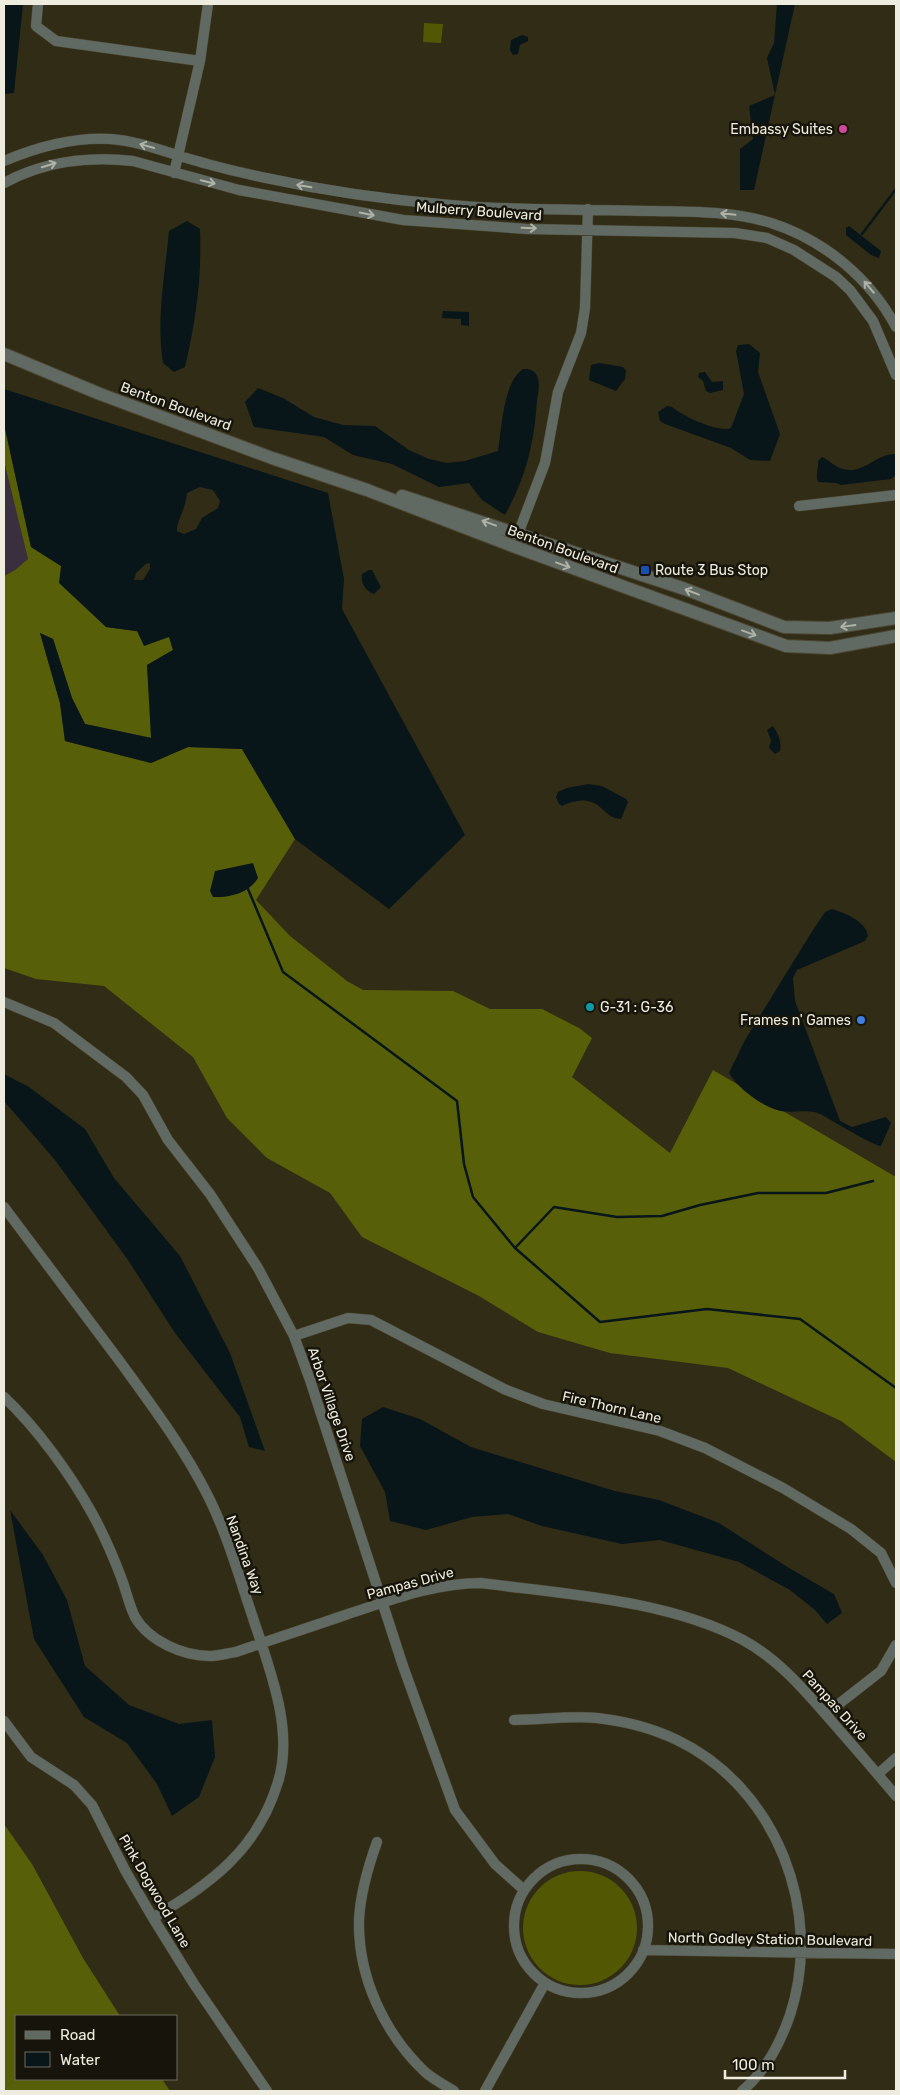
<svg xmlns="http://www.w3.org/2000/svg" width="900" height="2095" font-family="Rubik,sans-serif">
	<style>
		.education { fill: #392f3f }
		.green { fill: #515703 }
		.forest { fill: #585f09 }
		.water { fill: #081619; fill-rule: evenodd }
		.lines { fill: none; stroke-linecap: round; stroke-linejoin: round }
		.stream { stroke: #081619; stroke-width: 2.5 }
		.minor-casing { stroke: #4b4732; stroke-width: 11 }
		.tertiary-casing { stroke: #4b4732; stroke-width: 14 }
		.minor { stroke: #616a62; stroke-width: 10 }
		.tertiary { stroke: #616a62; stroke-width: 12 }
		.oneway { stroke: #afb2a6 }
		.hotel-dot { fill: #d1479c; stroke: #17150b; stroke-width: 2 }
		.transit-dot { fill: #1a4fb4; stroke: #17150b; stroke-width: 2 }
		.culture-dot { fill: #0f9aa8; stroke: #17150b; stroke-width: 2 }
		.shop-dot { fill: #3f7fe0; stroke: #17150b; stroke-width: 2 }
		.labels { text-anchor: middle; stroke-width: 5; stroke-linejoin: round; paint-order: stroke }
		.poi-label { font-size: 14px; fill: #eeecde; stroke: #17150b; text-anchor: end }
		.street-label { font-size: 14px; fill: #eeecde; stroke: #17150b }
	</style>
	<rect width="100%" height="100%" fill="#312c16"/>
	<path class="education" d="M4,461L28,559L15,570L4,576Z"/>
	<path class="green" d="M424,23L443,24L441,43L423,42Z
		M523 1928a57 57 0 1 1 114 0a57 57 0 1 1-114 0Z"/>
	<path class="forest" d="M4,424L31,547L61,566L106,627L169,636L173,650L147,665L152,738L85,724L72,698L53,639L40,633L60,703L65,741L151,763L188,747L242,749L295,839L256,900L290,936L347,981L363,990L453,991L490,1009H542L579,1028L592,1038L572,1077L670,1153L713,1070L896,1177V1462L841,1421L728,1368L610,1353L538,1332L479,1296L362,1237L330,1193L267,1158L227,1118L193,1057L104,986L36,979L4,968V576L15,570L28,559L4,461Z
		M4,1824L32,1864L83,1958L120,2016H16V2079H162L170,2091H4Z"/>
	<path class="water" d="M4,4H23L14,93L4,94Z
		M777,4H795L754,190H740V149L753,139L749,106L775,95L767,58L774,43Z
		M522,35L528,37V41L520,45L518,54L513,55L510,50L511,40Z
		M187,221L200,229C202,276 196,321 185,367L174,372L163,363C156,320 165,274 169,231Z
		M849,226L881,251L879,258L871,255L846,235V228Z
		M443,311L469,312V326L461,325V319L442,318Z
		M749,344L760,353L758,372L780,434L770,461L750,460L731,448L665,424L660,421L658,412L667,406L672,407C683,416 718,433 731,428L744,394L736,351L738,345Z
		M599,363L623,367L626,371L625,379L616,391L589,380L591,365Z
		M523,369C528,369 533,369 536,374C541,382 538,393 537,401C534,444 526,477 505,515L482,500L469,483L439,487L392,464L353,455L324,437L254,427L245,402L258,388L283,398L314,417L343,425L375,426L409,450L429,459L447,463L465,461L498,451C502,428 503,382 523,369Z
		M705,372L712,382L723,381V390L710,393L706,391L703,381L698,377L699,373Z
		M4,389L328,493L344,579L342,609L465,835L389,909L295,839L242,749L188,747L151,763L65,741L60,703L40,633L53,639L72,698L85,724L151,738L147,665L173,650L169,637L144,646L137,631L106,627L59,583L61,566L31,547L4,424ZM200,487L213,490L220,501L218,508L202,518L196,529L184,534L177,531C176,522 186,509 187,493ZM147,563L150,564V569L143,580H134L136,573Z
		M896,454V475L891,479L841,485L836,483L818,482C815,474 819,468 818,461L822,457C829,460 835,467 843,469C864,475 876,453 896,454Z
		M369,570H372L381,587L374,594C366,592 360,582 362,574Z
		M773,726C778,734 782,741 780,751L775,754L769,748L771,740L767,730Z
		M588,784L602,786L626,799L628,802L621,819C611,818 608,814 601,808C590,797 575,800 562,806L559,804L556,797L558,792L567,788Z
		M253,863L258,878C249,893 229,898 213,897L210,891L215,871Z
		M832,909C845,913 866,921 868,936L865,941L797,970L793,978L795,1001L840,1121L852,1127L886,1117L891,1123L881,1146C873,1146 832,1120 820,1114C806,1108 788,1115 774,1109C758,1103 738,1088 729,1073L745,1040L811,933L825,912Z
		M4,1074L29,1087L85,1129L114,1178L180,1256L230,1353L265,1451L249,1447L240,1417L175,1333L128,1260L55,1160L4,1101Z
		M383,1407L420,1419L471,1447L615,1491L659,1500L719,1523L789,1568L834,1594L842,1613L827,1624L815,1610L790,1590L739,1562L660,1540L622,1544L542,1526L508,1514L472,1517L426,1530L390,1521L385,1492L360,1446L362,1419Z
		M10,1510L43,1555L67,1600L85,1666L129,1705L179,1724L212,1720L215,1757L199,1797L172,1816L157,1784L127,1743L84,1717L34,1639Z"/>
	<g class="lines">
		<path class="stream" d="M862,234L896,189
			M248,889L283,972L457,1101L464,1164L473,1197L515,1248
			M873,1181L826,1193H758L700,1205L662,1216L617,1217L554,1207L515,1248L600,1322L707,1309L800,1319L896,1388"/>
		<defs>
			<path id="minor" d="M38,4L36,26L56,41L200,61
				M4,161C37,147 73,137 110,139C140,141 168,153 197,161C220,168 243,173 266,178C326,191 389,200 450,205C517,211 586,209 654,211C693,212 733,211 771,223C824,240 870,278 896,327
				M174,173L200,61L208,4
				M4,183C45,161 87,156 133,161L239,190L403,220L527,229L735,233L767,238L794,250L836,277L850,290L873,321L896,375
				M799,506L896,495
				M518,534L545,463L558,392L581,333L585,308L588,209
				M4,1002L54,1023L126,1077L143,1095L168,1140L210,1194L258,1268L294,1336L310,1380L403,1666L455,1810L495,1864L524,1890
				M4,1207C43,1259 82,1311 121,1363C152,1406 183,1447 207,1494C229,1537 242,1587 258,1633C273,1679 293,1733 278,1782C257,1851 211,1883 153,1918
				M294,1336L348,1318L371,1320L504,1389L543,1404L660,1431L705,1448L783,1488L851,1529L881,1553L896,1583
				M4,1397C37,1428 71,1475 93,1515C104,1535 113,1556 121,1577C126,1590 129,1605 135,1617C149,1641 183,1656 210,1656C218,1656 228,1653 236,1652C273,1639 311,1627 348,1614C391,1600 435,1583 481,1583C564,1594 668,1600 743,1640C780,1660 807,1693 834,1724C855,1748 876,1772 896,1796
				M826,1714L881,1671L896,1645
				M514,1720C540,1720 572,1715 597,1718C624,1721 652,1728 677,1740C777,1788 824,1912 790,2015C780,2044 765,2072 742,2091
				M4,1721L31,1757L74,1785L92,1805L126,1872L153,1918L194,1984L267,2091
				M878,1774L896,1758
				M377,1842C368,1867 360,1894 359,1921C358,1977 384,2033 425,2072C433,2079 444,2085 454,2091
				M514 1926a67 67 0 1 1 134 0a67 67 0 1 1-134 0Z
				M643,1950L896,1954
				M485,2091L545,1983"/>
			<path id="tertiary" d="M4,354L100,394L272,458L367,490L518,548L786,646L830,648L896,636
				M402,496L685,589L784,627L830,628L896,618"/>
		</defs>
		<use href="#minor" class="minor-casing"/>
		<use href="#tertiary" class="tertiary-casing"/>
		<use href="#minor" class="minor"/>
		<use href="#tertiary" class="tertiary"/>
	</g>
	<defs><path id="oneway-shaft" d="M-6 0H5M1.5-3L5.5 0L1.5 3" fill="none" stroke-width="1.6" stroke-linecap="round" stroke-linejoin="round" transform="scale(1.25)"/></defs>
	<g class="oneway">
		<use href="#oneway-shaft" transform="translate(147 146) rotate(-165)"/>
		<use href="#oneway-shaft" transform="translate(49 165) rotate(-17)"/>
		<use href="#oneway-shaft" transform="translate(208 182) rotate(14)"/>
		<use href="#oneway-shaft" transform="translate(304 186) rotate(-170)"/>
		<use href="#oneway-shaft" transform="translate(367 214) rotate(11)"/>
		<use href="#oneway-shaft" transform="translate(728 214) rotate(-174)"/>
		<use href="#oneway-shaft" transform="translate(529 228) rotate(2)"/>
		<use href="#oneway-shaft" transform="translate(869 287) rotate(-130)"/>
		<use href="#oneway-shaft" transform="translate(489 523) rotate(-160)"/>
		<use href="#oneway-shaft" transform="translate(563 565) rotate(20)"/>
		<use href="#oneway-shaft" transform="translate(692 592) rotate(-159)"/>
		<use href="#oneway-shaft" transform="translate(848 626) rotate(172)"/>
		<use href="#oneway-shaft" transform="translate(749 633) rotate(20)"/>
	</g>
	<circle class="hotel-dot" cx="843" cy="129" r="5"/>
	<rect class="transit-dot" x="640" y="565" width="10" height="10" rx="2.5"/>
	<circle class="culture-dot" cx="590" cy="1007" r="5"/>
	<circle class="shop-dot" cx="861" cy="1020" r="5"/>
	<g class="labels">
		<g class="poi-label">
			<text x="833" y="134">Embassy Suites</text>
			<text x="655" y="575" text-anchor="start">Route 3 Bus Stop</text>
			<text x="600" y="1012" text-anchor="start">G-31 : G-36</text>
			<text x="851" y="1025">Frames n' Games</text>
		</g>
		<g class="street-label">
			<text transform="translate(479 211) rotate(4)" y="5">Mulberry Boulevard</text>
			<text transform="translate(176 406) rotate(20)" y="5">Benton Boulevard</text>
			<text transform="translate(563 549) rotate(20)" y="5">Benton Boulevard</text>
			<text transform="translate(332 1404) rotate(71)" y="5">Arbor Village Drive</text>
			<text transform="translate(612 1407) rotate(13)" y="5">Fire Thorn Lane</text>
			<text transform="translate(245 1555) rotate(70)" y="5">Nandina Way</text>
			<text transform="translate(410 1583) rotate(-15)" y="5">Pampas Drive</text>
			<text transform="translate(835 1705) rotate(48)" y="5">Pampas Drive</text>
			<text transform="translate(155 1891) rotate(60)" y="5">Pink Dogwood Lane</text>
			<text transform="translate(770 1939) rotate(1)" y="5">North Godley Station Boulevard</text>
		</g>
	</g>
	<rect width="900" height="2095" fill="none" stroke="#eeecde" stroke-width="10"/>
	<rect x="15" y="2015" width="162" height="65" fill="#17150b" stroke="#6d6b5f"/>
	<rect x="25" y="2031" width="25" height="8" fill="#616a62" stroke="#6d6b5f"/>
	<text x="60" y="2040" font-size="15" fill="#eeecde">Road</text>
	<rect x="25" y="2052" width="25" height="15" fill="#081619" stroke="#6d6b5f"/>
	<text x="60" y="2065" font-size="15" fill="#eeecde">Water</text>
	<path d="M725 2070v8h120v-8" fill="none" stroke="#eeecde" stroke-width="2.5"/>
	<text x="732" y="2070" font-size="15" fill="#eeecde" stroke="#17150b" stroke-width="4" paint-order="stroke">100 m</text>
</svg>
